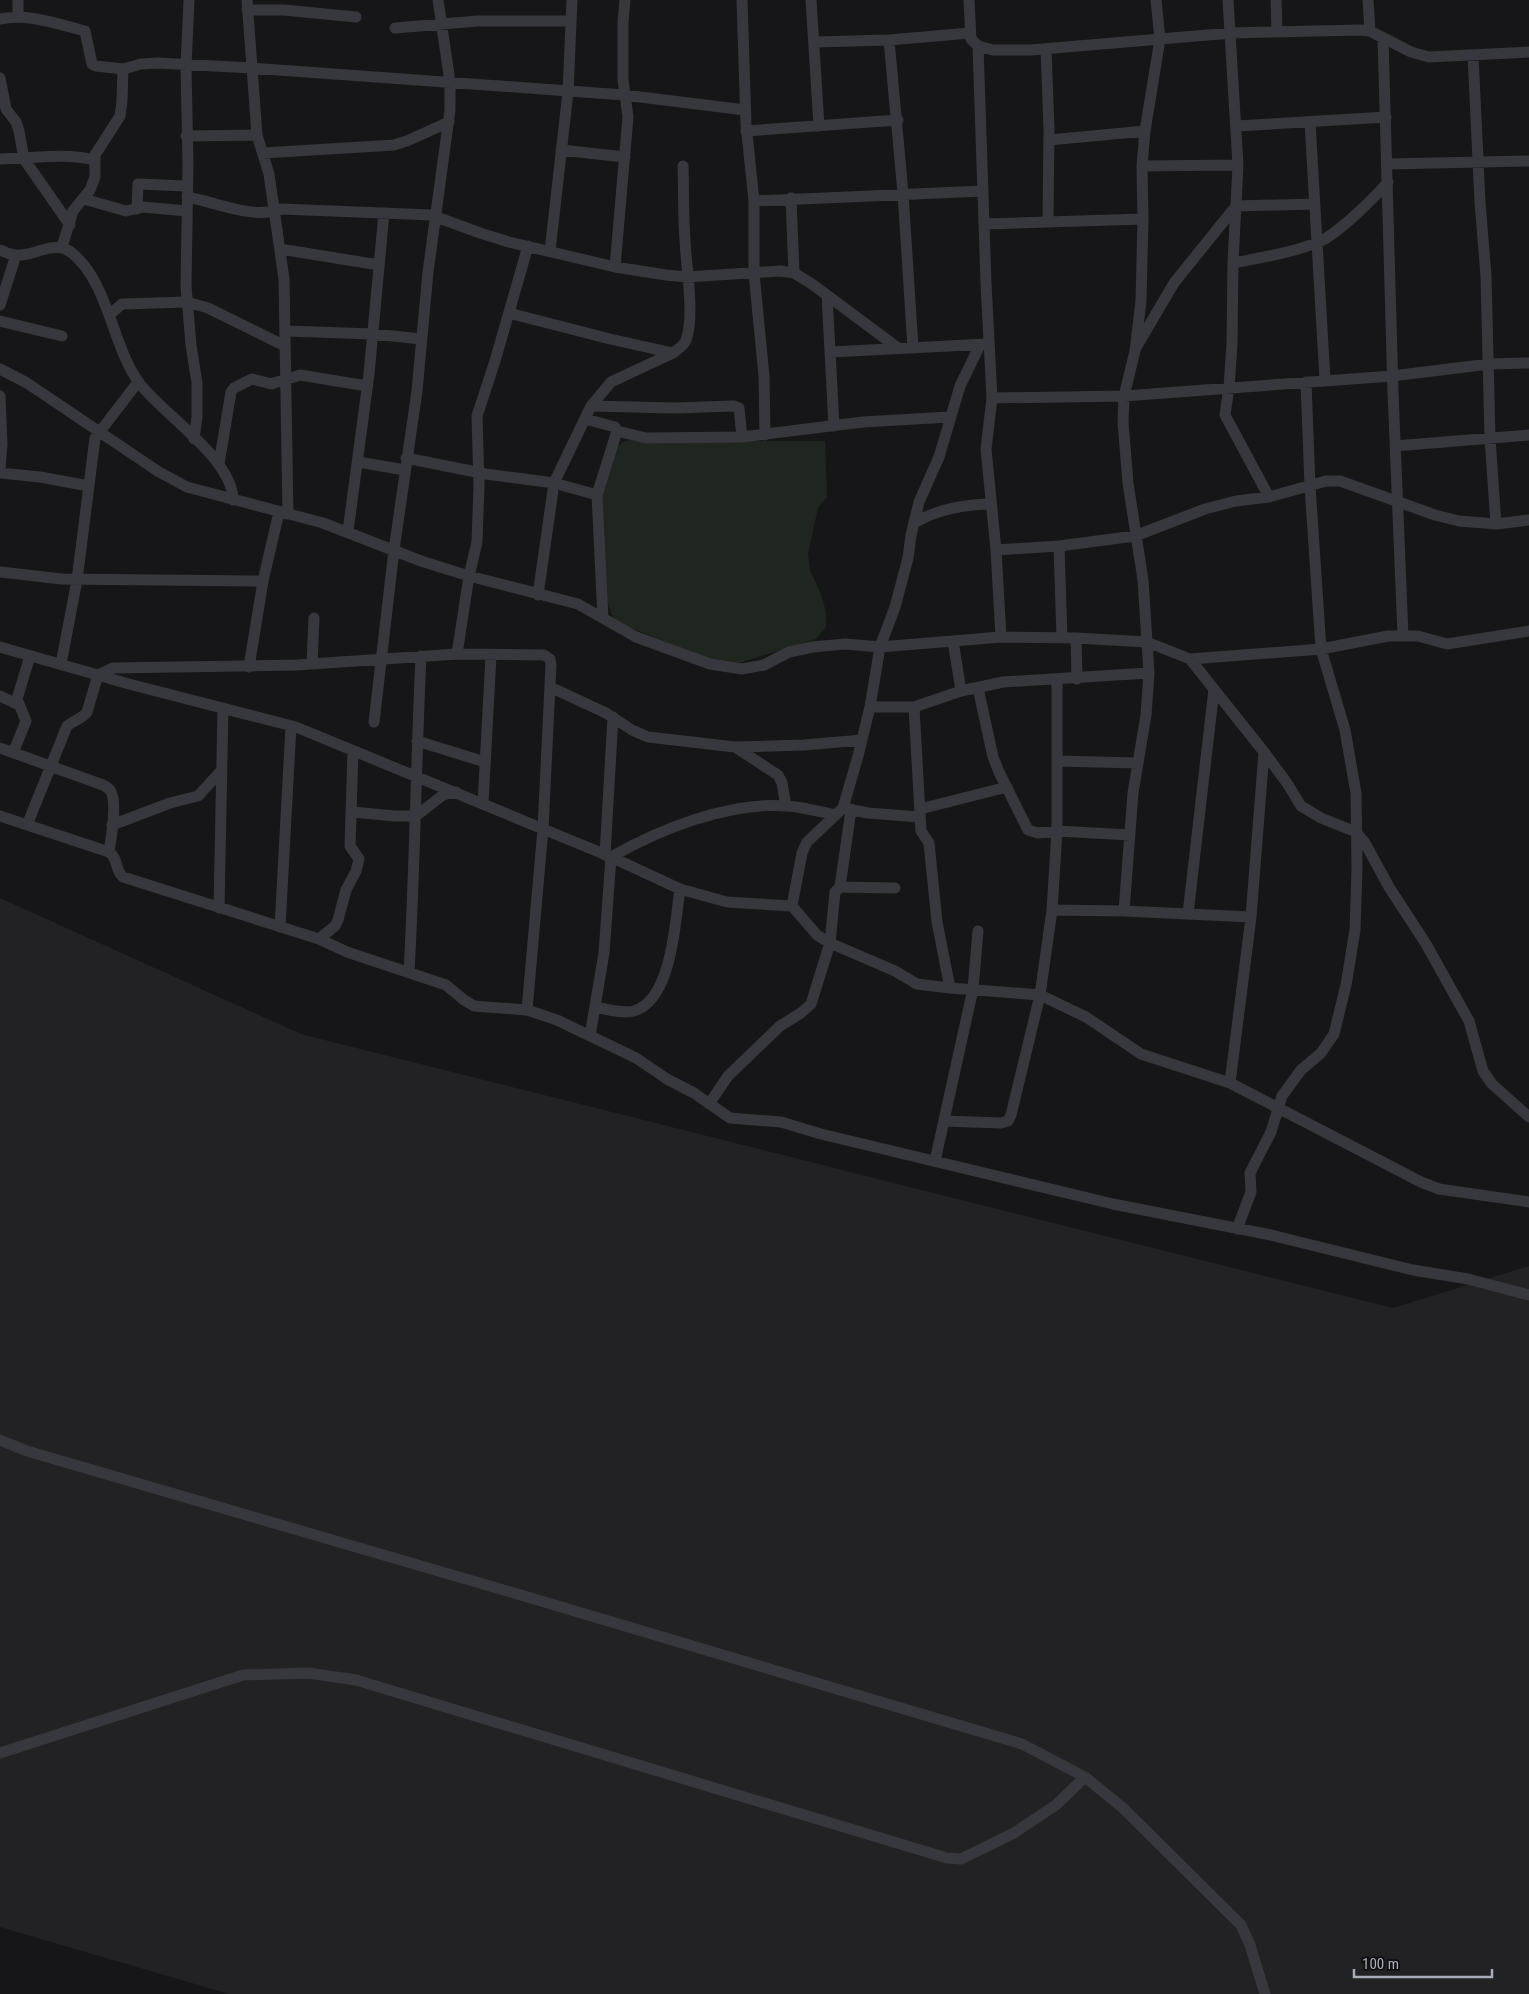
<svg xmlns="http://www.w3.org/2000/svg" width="1529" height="1994" font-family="'Roboto Condensed',sans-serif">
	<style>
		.built { fill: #222225 }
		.green { fill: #1e261f }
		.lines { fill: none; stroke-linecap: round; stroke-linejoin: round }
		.street { stroke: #37383d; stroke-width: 11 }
	</style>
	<rect width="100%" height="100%" fill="#161618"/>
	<path class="built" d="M0,898L301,1034L1393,1308L1529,1266V1994H229L0,1927Z"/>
	<path class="green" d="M639,439L671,441H825L827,497L818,508L808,553L810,570L821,594L826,612V627L816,639L739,663H718L616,622L611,613L606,597L602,492L615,449L624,441Z"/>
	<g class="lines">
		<path class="street" d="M189,0L186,66L188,164L186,286L191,345L197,383V417L194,439
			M247,0L257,135L269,174L284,279L288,514
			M742,0L746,124L754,201V273L764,376L765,435
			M811,0L819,126
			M969,0L971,39L978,46L993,50H1031L1231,33L1361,30L1370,31L1411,52L1429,57L1529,52
			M1228,0L1238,165L1233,263L1232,344L1229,387L1225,415L1269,497
			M1276,0L1277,32
			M1368,0L1370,31
			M247,10H284L356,17
			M18,15V0
			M0,19C29,13 57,24 85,31L92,64L96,66L123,69L141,64L158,63L252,68L624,95L745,110
			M395,28L478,21H571
			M1383,38L1393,392L1403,636
			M889,40L903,193L913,348
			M815,42L889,40L970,33
			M978,46L986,283L992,398L986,449L996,550L1001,637
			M1046,49L1049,129L1048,222
			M1473,55L1480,202L1486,276L1490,438L1496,524
			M0,78L6,109L16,122L19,131L24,159L70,225
			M1310,122L1325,380
			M1237,126L1386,117
			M746,131L898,120
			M186,136L257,135
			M1049,140L1145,131
			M561,150L625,157
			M263,153L394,145L407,141L449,122
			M0,159C32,159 63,152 94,160
			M1388,164L1529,161
			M1142,166L1238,165
			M187,197C211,201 243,215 267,212C272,212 277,210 282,209L431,215L480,233L509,242L615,267L666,275L687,277L780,271L794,273L812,284L898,348
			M791,198L794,273
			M84,199L126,211L143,207L187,211
			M754,201L983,191
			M137,209L138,184L187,186
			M984,224L1143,219
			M62,247L73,211L90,190L95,177V155L120,116L122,101L123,69
			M280,249L379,265
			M0,250C4,252 9,254 14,255C35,258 52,238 72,253C109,283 112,347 140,384C164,415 233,459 233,500
			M550,251L568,92L572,0
			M1233,263C1260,258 1294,252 1319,242C1339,233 1374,198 1388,182
			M615,267L628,117L623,80V22L625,0
			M827,295L834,426
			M0,305L16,255
			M509,313L610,339L673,353
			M109,315L122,304L187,302L208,308L285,346
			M0,321L62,336
			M286,331L373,334L422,339
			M1137,346L1174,283L1236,206L1315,204
			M831,352L987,344
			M0,369L27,383L159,472L187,487L323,523L421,561L469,576L578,604L636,637L710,664L742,669L764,665L789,652L813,647L845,644L880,647L1001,637L1076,638L1147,642L1190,659L1321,649L1388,636H1418L1447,644L1529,631
			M0,396L2,444L0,469
			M992,398L1124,396L1392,376L1489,364L1529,363
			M591,406L674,408L734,406L739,408L742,437
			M585,419L615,427L617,431
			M1395,446L1529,435
			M406,458L486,474L554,483L597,495
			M358,462L405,470
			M219,464L231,392L234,388L252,379L271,384L300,375L367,386
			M0,473L40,477L89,486
			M914,523C938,509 963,505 990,504
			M348,531L369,374L384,213
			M1059,546L1062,638
			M996,550L1059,546L1135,536L1205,509L1236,501L1269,497L1326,481H1340L1435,515L1459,521L1496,524L1529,520
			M0,572L62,579L263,581
			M538,595L554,483L591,406L611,382L673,353C678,349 684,346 686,340C695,316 686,266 685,240C683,215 684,191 683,166
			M603,618L597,495L617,431L646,438L742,437L863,422L949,417
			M1076,638L1077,679
			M953,641L961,691
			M0,647L129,684L296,727L611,857L680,889L727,902L792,906L817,935L830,943L895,971L917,984L950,988L1040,995L1086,1017L1141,1054L1230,1083L1421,1182L1439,1189L1529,1202
			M457,654L469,576L477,542L479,486L477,416L495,361L528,246
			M1190,659L1264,752L1287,783L1301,806L1321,818L1356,832L1365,843L1389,887L1426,944L1469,1021L1483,1071L1492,1084L1529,1117
			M61,664L77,580L95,438L138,382
			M312,664L314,618
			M249,667L263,581L279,512
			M550,687L606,713L632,730L648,737L735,747L778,775L782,783L786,806
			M978,688L993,757L999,772L1028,830L1038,833L1057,831L1130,835
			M0,696L19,705
			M870,707H914L961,691L1003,682L1149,673
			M914,707L921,831L929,843L937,922L950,988
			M374,722L394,550L417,391L428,272L450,110V82L438,0
			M417,741L485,762
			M735,747L804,745L862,740
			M0,748L103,785C105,786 109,789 110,790C118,801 111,839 109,852
			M13,753L26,721L17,699L30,656
			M1057,761L1138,763
			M483,803L491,656
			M844,808L868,813L919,817
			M920,809L1007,787
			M352,812L395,816H416L443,795L456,792
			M0,816L109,852C119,859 114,869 123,877L319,939L347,952L446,985L464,1000L474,1006L527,1010L557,1020L636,1058L667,1079L694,1093L730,1118L781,1122L821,1134L1113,1204L1271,1235L1413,1270L1468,1279L1529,1295
			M27,825L67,726C73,721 82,719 87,712L98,675L113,668L297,665L457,654L544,655L550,659L551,665L543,829L527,1010
			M112,825L170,803L198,796L221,771
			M605,855L613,717
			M840,887L851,810
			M792,906L802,853L807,842L843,808L858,756L870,707L880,647L895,607L908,558L911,535L919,502L939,457L960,386L980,345
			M219,908L223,708
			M1052,910L1124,911L1251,917
			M1124,911L1133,793L1146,715L1149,673L1143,580L1128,483L1123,422L1124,396L1135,351L1141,301L1143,219L1142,166L1145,131L1160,39L1156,0
			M1188,914L1214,689
			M280,927L291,726
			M319,939L335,926L338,920L346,890L356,871L359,859L350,846L353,751
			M409,972C415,866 416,761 421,656
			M595,1007C606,1009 623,1014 634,1011C672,1000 675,922 680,889
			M590,1036L604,953L611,857C660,829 730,801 787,806C803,807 820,812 836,815
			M1230,1083L1251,917L1264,752
			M709,1104L728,1076L780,1026L801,1013L811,1004L830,943L835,892L840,887L895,888
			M944,1121L1001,1123L1008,1121L1011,1115L1040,995L1052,910L1057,831V680
			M935,1161L973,989L978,931
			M1237,1229L1251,1192L1250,1173L1271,1132L1282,1096L1301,1070L1321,1053L1334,1034L1346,985L1355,930L1357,869L1356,793L1345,730L1321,649L1310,486L1306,382
			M0,1440L27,1451L531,1598L1022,1744L1085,1777L1123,1808L1241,1925L1250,1945L1265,1994
			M0,1753L243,1675L308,1673L356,1680L947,1858L961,1859L1014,1833L1056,1805L1085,1777"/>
	</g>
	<path d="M1354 1969v8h138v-8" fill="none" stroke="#a8adb8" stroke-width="2.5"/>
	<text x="1362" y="1969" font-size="15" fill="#a8adb8" stroke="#111113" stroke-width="4" paint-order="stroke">100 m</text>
</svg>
